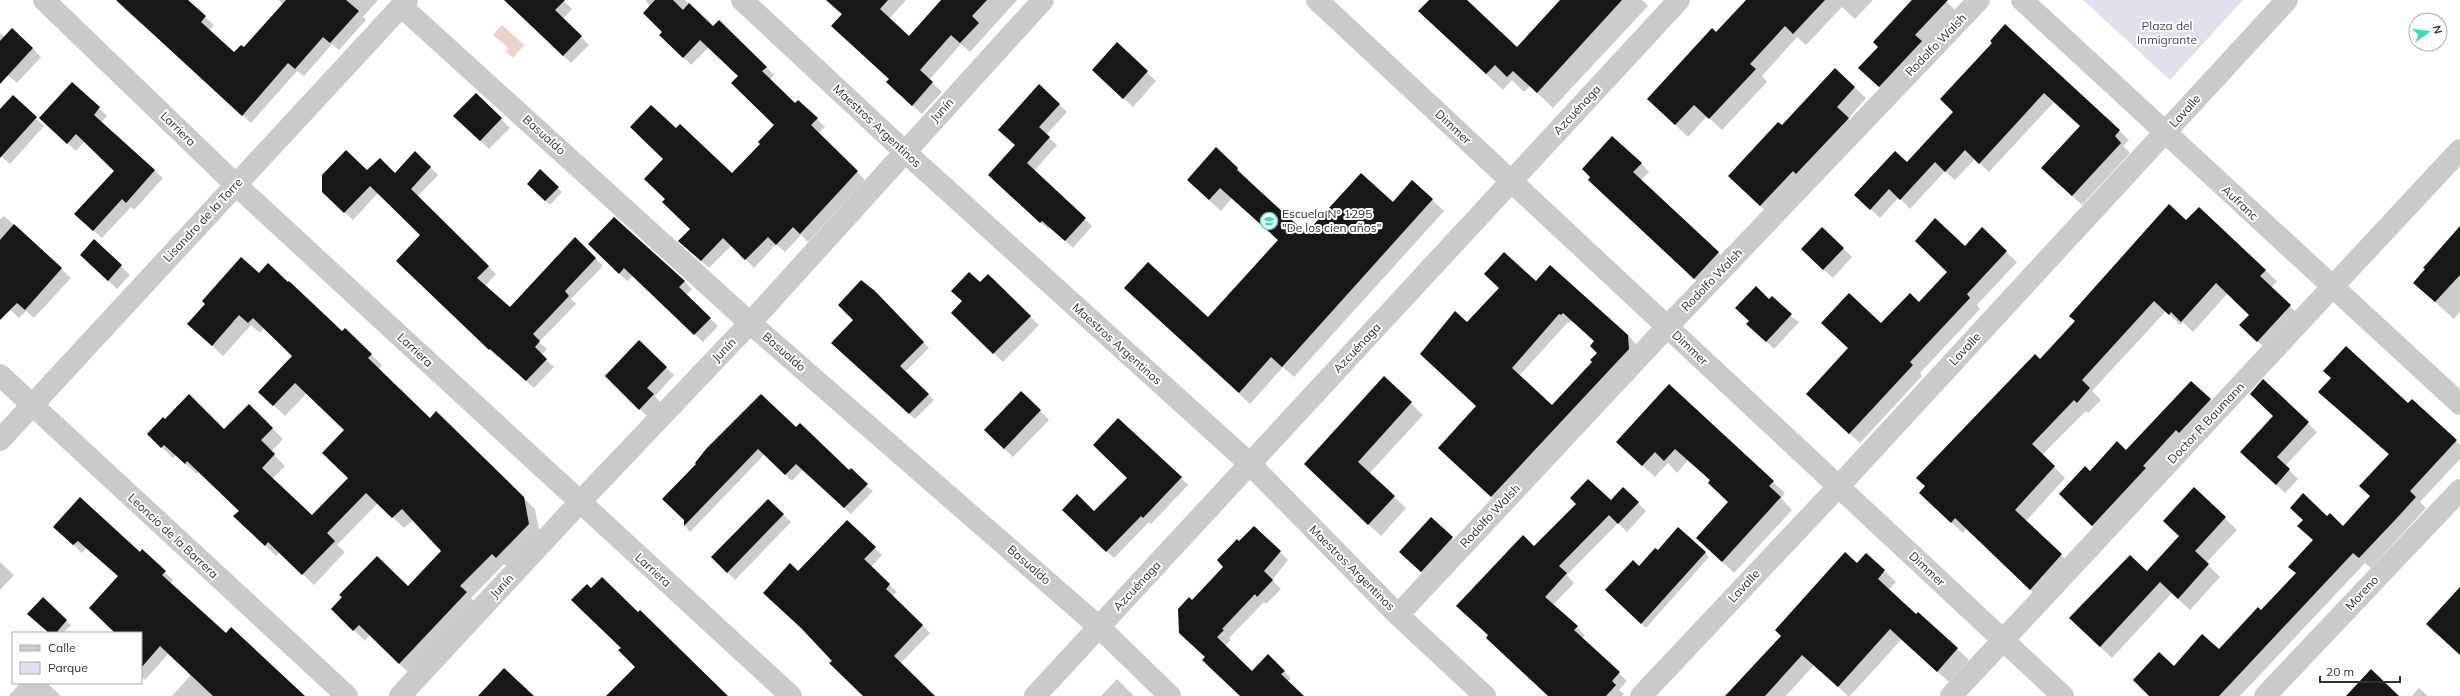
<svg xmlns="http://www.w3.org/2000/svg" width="2460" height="696" font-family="Mulish,sans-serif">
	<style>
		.green { fill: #e3dfec }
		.water { fill: #ebd2cc }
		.shadow { fill: #0003; fill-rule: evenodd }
		.building { fill: #171717; fill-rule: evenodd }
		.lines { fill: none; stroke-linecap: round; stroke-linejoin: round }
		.street { stroke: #cacaca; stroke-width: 22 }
		.labels { text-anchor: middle; stroke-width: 4; stroke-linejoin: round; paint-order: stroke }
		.park-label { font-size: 12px; fill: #4e3f6b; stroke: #fff }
		.street-label { font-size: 12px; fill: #303030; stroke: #fff }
		.poi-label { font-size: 12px; fill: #303030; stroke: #fff; text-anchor: start }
	</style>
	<rect width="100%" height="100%" fill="#fff"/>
	<path class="green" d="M2083,0H2243L2170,80Z"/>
	<path class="water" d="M502,25L524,45L513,58L506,52L508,48L493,35Z"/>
	<path class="shadow" d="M116,0H186L214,25L209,31L234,54L244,48L284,5L278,0H378L363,17L366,20L339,50L332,44L304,76L297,71L251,123L142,23L141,24L124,9Z
		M505,0H563L572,9L563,19L589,45L571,63Z
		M646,0H685L713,28L766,67L774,75L770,80L796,104L799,101L825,127L818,133L865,180L808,242L801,235L785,252L776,244L754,268L732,245L709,268L688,249L691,229L666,199L664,159L676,130L732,174L761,144L776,125L739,76L709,47L691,65L661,35L663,32Z
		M826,0H906L889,19L909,37L942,0H1017L970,52L961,44L929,80L942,92L922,114L897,92L890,79L842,15Z
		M1430,0H1465L1517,48L1561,0H1642L1648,6L1553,108L1530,86L1524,92L1512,80L1503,90L1436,27Z
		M1747,0H1873L1855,19L1842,7L1806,45L1797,37L1762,76L1767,82L1722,130L1707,116L1688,137L1661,111L1716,33Z
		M1911,0H1945L1955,10L1888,95L1868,77L1879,47L1874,42Z
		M2005,25L2129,140L2123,146L2130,153L2082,205L2051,177L2081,126L2054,102L1989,172L1975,159L1955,180L1945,171L1910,209L1899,197L1880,218L1865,204L1907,164L1955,112L1993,43Z
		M0,33L5,37L32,48L41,57L17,83L0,68Z
		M1117,44L1156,81L1133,107L1102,79Z
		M72,83L107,116L101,123L163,178L134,210L131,207L102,238L84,222L115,171L85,141L76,151L49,126Z
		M1854,87L1866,98L1848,119L1859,130L1772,217L1740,187L1782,127Z
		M476,94L510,128L489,149L455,116Z
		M13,97L44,126L10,164L0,155V110Z
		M1059,104L1067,112L1046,135L1057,145L1034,171L1092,226L1073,248L1050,227L1048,229L997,183L1016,146Z
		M415,152L438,175L417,197L496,274L485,286L510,308L575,238L603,266L571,299L576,304L539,342L547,349L541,355L554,367L534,388L498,356L497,357L398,260L422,235L378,193L353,220L323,192L367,172L395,174Z
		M1641,163L1649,172L1641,180L1727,261L1703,287L1597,188Z
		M1238,169L1249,180L1248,181L1306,235L1393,203L1412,181L1444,211L1294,377L1283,367L1250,404L1125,288L1209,318L1279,241L1232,198L1221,211L1199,191Z
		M540,171L562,192L550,205L528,184Z
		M2199,208L2277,281L2271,288L2301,317L2269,352L2252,336L2250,315L2228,293L2193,332L2183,322L2180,325L2166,311L2092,391L2101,400L2088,413L2086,411L2042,455L2065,478L2026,521L2072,566L2041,600L1967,528L1963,533L1931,504L2040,361Z
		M4,216L71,278L34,318L26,311L19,318L0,300V219Z
		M2460,229V312L2454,319L2426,294Z
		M94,241L130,275L117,289L90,263Z
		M589,244L684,281L692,289L686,295L718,326L703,342L633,276L627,281Z
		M1843,248L1852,257L1833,278L1811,258Z
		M1965,248L2006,252L2017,262L1977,305L1980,309L1920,373L1922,376L1860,443L1817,404L1881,325L1919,303L1948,272Z
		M259,275L342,333L345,329L382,365L379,369L430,419L436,413L535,509L540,535L508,568L504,564L471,598L477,604L411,675L370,635L365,641L332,609L408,587L442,551L413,520L404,528L378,503L337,545L345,552L314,585L280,552L276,556L246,527L240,511L199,472L197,474L176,455L173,458L148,434L166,420L224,430L249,405L283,439L271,452L285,466L272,479L312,517L349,478L345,430L307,393L285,416L271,403L294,356L264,328L260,333L251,325L223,356L200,334Z
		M988,276L1039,325L1003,362L952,313Z
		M1536,283L1628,335L1636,344L1500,504L1448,456L1477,406L1467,324ZM1572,320L1595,341L1598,353L1593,362L1552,406L1519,376L1568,322L1570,323Z
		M875,292L929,348L905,372L934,400L915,419L837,348L854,320Z
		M1769,301L1799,322L1774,349L1755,331L1750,321Z
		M639,341L674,375L655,396L661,403L648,417L606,376Z
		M1384,378L1423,415L1369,474L1406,508L1381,536L1317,476Z
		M2263,381L2317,432L2285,466L2298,479L2285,493L2251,461L2275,416Z
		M1669,386L1785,493L1781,498L1792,510L1734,573L1697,538L1730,503L1711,481L1688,460L1677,473L1668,463L1655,477L1630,454Z
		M1021,392L1049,420L1013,457L985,430Z
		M2319,392L2408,405L2412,400L2460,445V459L2420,502L2426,508L2406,530L2371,568L2365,563L2240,696H2150L2174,667L2219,650L2261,612L2297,574L2290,567L2314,540L2327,518L2344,527L2371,496L2389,455Z
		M2210,400L2221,411L2104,537L2071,506L2090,472Z
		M796,429L873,491L851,514L802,470L792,481L765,454L690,532L685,526L698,464Z
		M1181,478L1188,485L1151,524L1149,522L1114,558L1071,518L1094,512Z
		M2194,488L2237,530L2206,563L2220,577L2190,610L2172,593L2112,658L2082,630L2151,575L2180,537Z
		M768,500L791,522L735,580L712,557Z
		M1611,501L1638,503L1646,511L1627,532L1618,523L1567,575L1574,583L1553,605L1585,635L1582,639L1627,681L1619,690L1624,694L1622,696H1549L1534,547Z
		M1431,518L1461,547L1430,580L1409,560Z
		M847,522L882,555L871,567L897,592L892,596L930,633L900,664L934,696H864L833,661L798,573Z
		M1254,527L1288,560L1272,580L1281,589L1266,604L1264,602L1229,638L1231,640L1225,646L1252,673L1268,656L1291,678L1287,682L1302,696H1241L1206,657L1192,601L1224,567L1239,542Z
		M63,535L140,554L142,551L173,580L170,584L226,634L304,696H172L191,675L168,654L145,680L141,676V633H116L119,577L86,548L82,553Z
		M1658,552H1705L1709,557L1646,628L1607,591Z
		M1866,554L1896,582L1888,590L1916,616L1918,613L1969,660L1949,682L1901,640L1850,696H1848L1814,665L1786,696H1731Z
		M0,562L14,575L0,590Z
		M43,599L71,625L63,633H49Z
		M1117,679L1134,696H1101Z
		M20,683H47L61,696H9Z
		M2419,688L2428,696H2412Z"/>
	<path class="building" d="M116,0H188L206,16L201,22L234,52L241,45L244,47L286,0H346L359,11L330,43L323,37L295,69L288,63L242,116Z
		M504,0H565L555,10L582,36L563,56Z
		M655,0H673L683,10L689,3L713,26L719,20L767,67L762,71L795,103L798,100L818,118L811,125L858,171L800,234L793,227L776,245L768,237L745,260L723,238L701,261L678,241L690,229L662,202L665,199L644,179L663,159L630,127L651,105L676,128L680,124L732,173L760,144L758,142L774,125L731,83L738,76L700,40L683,58L659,35L662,32L643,13Z
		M826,0H888L880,9L909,36L941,0H987L972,16L979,23L960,43L951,35L920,70L933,82L912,106L886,82L889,79L831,26L842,14Z
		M1429,0H1467L1517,47L1560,0H1622L1537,93L1513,71L1507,77L1495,65L1486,74L1418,11Z
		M1746,0H1825L1793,34L1785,26L1750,64L1756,69L1709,119L1694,105L1675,125L1647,99L1712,28L1716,32Z
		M1912,0H1948L1915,35L1922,41L1879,87L1858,68L1878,47L1873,42Z
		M2005,24L2120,130L2115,136L2121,143L2072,196L2041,168L2080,126L2044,93L1979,164L1965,150L1945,172L1935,162L1900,200L1889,189L1870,210L1854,195L1895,151L1907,162L1953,112L1940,99L1992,43L1990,41Z
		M12,28L33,48L0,84V41Z
		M1117,42L1148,71L1123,99L1092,70Z
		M1835,68L1855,87L1837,107L1849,118L1796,174L1793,171L1760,206L1728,176L1778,122L1782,125Z
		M72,82L100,107L94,115L155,170L126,203L122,199L93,231L74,214L114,171L76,134L67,144L39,118Z
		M1039,84L1060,104L1039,127L1050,137L1027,163L1086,218L1065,241L1042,221L1040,223L988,175L1015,145L998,130Z
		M476,93L502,118L480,141L453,116Z
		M13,95L37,117L0,158V109Z
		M1612,136L1642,163L1633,172L1719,252L1694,279L1588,180L1590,177L1582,169Z
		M1216,147L1238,168L1237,170L1306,233L1361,173L1393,202L1412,180L1433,199L1282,367L1271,357L1239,393L1124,288L1148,262L1208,317L1278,240L1220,188L1209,200L1187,180Z
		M346,150L367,170L380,158L395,173L415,151L431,167L411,189L489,266L477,278L510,307L575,237L596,258L565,291L569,296L533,334L540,341L535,347L547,359L526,381L490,349L489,350L396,261L420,235L370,186L344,213L322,192V175Z
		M540,169L559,187L545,201L527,184Z
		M2169,204L2186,220L2199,207L2266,270L2260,276L2291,305L2257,342L2239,325L2249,315L2216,283L2181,322L2171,312L2169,315L2154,301L2082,380L2090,388L2077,403L2074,400L2032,444L2055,466L2015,510L2062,554L2030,590L1955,518L1951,523L1919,493L1925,486L1916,478L2035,354L2040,359L2075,321L2069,316Z
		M614,217L685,281L679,287L711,318L694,335L624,268L619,274L588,244Z
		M1935,218L1965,246L1982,227L2007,251L1967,294L1970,298L1910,362L1913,365L1849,434L1806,394L1848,348L1821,323L1849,293L1881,323L1910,293L1919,302L1947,272L1915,241Z
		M14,224L62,268L25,310L17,303L0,320V240Z
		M2460,226V275L2435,302L2413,283L2425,269L2423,268Z
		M1822,227L1844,248L1823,270L1801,249Z
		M94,239L122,265L108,281L80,255Z
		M1504,252L1536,281L1550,265L1628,335L1629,349L1491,497L1438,448L1476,406L1420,354L1455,311L1467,322L1499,288L1484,274ZM1563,313L1594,341L1590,346L1597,353L1590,360L1592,362L1552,405L1512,368L1559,314L1561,315Z
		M241,257L259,273L268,263L288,282L289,281L342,331L345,328L372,354L368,358L430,418L436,411L524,497L529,524L496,558L492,554L460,586L467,592L399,664L359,625L353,631L331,609L342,597L339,595L377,556L408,586L441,551L402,509L392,518L366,493L327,533L335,541L302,575L268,542L265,546L233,516L239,511L187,461L185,464L164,445L161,448L147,434L163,417L165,419L189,394L224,429L249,404L273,428L261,440L275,454L262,468L312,515L348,478L322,453L344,430L295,383L273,406L258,392L292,356L253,318L248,323L239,315L212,346L187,324L205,304L202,301Z
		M969,272L980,282L988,274L1031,316L993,354L951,313L962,301L951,291Z
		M861,280L875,291L924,342L900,366L929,394L909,414L831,343L853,320L838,305Z
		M1756,286L1769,299L1772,296L1792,314L1766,342L1746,324L1749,321L1735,308Z
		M639,340L667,367L647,388L654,394L639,410L605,376Z
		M2346,346L2408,403L2412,399L2457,440L2410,491L2416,497L2395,520L2359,558L2353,553L2219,696H2149L2133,680L2159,652L2174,666L2202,634L2219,649L2258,607L2261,610L2296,573L2288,567L2313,540L2297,526L2303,520L2290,508L2303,493L2327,516L2330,513L2343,526L2370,496L2359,486L2389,454L2318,392L2331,378L2323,371Z
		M1384,376L1412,402L1358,462L1395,496L1368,525L1304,464Z
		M2263,379L2309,422L2277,457L2290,469L2276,485L2240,452L2273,416L2250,394Z
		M2191,381L2211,399L2179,433L2176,430L2143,466L2146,468L2092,526L2059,494L2085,466L2090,471L2117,441L2126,450Z
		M1669,384L1774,481L1769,486L1781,497L1722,562L1696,538L1728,502L1708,483L1710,480L1675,449L1664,461L1655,452L1642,466L1616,442Z
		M1021,391L1041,410L1004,449L984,430Z
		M761,394L796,427L800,423L849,470L851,468L868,484L844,508L796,464L785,475L758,449L684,526V520L662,499L696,464L695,463L706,449Z
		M1118,418L1182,477L1143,518L1141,516L1106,552L1062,510L1077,494L1094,511L1127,478L1093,445Z
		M1588,479L1611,500L1623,487L1639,502L1618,524L1609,515L1559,566L1567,573L1545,597L1578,626L1574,630L1620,672L1612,681L1616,685L1606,696H1548L1486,638L1488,635L1456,606L1523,535L1534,546L1576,504L1570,498Z
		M2194,487L2226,517L2195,551L2209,564L2178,599L2160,582L2100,647L2069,618L2130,555L2150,574L2147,571L2179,536L2163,521Z
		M80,497L140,552L142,549L166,571L162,575L226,633L231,627L305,696H213L160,646L141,668V633H115L89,608L118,576L78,541L73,545L53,527Z
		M768,499L784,514L727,573L711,557Z
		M1431,517L1453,537L1421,572L1399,552Z
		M847,520L876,547L864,559L890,584L886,589L923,625L894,656L935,696H863L829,663L832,661L801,628L763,593L790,563L798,571Z
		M1254,526L1281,551L1264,571L1273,580L1257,597L1255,594L1222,629L1224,630L1217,637L1252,671L1268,654L1285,671L1281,674L1304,696H1240L1202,660L1205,657L1179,633L1178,609L1189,597L1192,600L1223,567L1217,560L1237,539L1239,541Z
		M1678,527L1706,552L1641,624L1605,590L1633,560L1639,566L1655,548L1658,550Z
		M1845,552L1857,563L1866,553L1885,570L1878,579L1916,614L1918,612L1958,648L1937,672L1890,629L1838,687L1802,655L1765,696H1725L1781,636L1775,630Z
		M602,577L638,612L640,610L728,696H606L635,667L618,650L621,648L571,600L587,584L591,588Z
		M2460,587V655L2426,624Z
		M43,597L67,620L56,633H49L27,614Z
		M504,668L534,696H478Z
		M2371,669L2399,696H2346Z"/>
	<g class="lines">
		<path class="street" d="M44,0L236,185L791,696
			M742,0L904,151L1250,464L1398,615L1485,696
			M1317,0L2063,696
			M2022,0L2460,404
			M401,6L750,323L1099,627L1170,696
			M0,375L347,696
			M0,440L407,0
			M1398,615L1667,327L1979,0
			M400,696L579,503L750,323L1043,0
			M1035,696L1679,0
			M1641,696L1838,487L2287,0
			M1951,696L2460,150
			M2265,696L2460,490"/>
	</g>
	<defs>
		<symbol id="school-ring" viewBox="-11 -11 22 22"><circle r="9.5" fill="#fff" stroke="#3bdeb3" stroke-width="1.5"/><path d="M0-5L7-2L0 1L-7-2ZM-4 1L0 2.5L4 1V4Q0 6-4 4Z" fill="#3bdeb3"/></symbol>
	</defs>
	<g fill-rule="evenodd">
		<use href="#school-ring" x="1259" y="211" width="20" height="20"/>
	</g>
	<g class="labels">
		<g class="park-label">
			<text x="2167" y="30">Plaza del<tspan x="2167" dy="14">Inmigrante</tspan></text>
		</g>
		<g class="street-label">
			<text transform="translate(1936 45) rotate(-46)" y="4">Rodolfo Walsh</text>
			<text transform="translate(942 110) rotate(-47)" y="4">Junín</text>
			<text transform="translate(1577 110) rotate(-47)" y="4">Azcuénaga</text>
			<text transform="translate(2185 111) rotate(-48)" y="4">Lavalle</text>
			<text transform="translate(877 126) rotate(43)" y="4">Maestros Argentinos</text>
			<text transform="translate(1453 127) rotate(43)" y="4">Dimmer</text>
			<text transform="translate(178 129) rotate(44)" y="4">Larriera</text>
			<text transform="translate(544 135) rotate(42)" y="4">Basualdo</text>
			<text transform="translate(2240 203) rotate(43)" y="4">Aufranc</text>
			<text transform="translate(203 220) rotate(-47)" y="4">Lisandro de la Torre</text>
			<text transform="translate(1712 280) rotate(-46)" y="4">Rodolfo Walsh</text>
			<text transform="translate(1117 344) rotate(42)" y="4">Maestros Argentinos</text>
			<text transform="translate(1357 348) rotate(-47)" y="4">Azcuénaga</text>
			<text transform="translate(1690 348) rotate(43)" y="4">Dimmer</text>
			<text transform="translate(1965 349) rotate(-47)" y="4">Lavalle</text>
			<text transform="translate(415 350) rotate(43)" y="4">Larriera</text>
			<text transform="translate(724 350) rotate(-46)" y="4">Junín</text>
			<text transform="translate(784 352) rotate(41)" y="4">Basualdo</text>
			<text transform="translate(2206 423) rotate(-47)" y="4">Doctor R Baumann</text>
			<text transform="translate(1490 516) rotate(-47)" y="4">Rodolfo Walsh</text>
			<text transform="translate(173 536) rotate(43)" y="4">Leoncio de la Barrera</text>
			<text transform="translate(1029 565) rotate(41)" y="4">Basualdo</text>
			<text transform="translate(1352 568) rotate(45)" y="4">Maestros Argentinos</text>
			<text transform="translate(1927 569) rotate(43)" y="4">Dimmer</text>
			<text transform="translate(653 570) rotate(42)" y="4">Larriera</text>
			<text transform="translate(502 586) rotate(-47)" y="4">Junín</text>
			<text transform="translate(1137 586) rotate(-47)" y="4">Azcuénaga</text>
			<text transform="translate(1744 586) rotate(-47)" y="4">Lavalle</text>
			<text transform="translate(2362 593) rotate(-47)" y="4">Moreno</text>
		</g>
		<g class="poi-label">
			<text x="1282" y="218">Escuela Nº 1295<tspan x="1282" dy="14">"De los cien años"</tspan></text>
		</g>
	</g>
	<rect x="12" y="632" width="130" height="52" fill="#ffffff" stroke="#acacac"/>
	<rect x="20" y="645" width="20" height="6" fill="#cacaca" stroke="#acacac"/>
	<text x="48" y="652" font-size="12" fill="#303030">Calle</text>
	<rect x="20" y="662" width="20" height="12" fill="#e3dfec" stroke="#acacac"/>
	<text x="48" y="672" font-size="12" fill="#303030">Parque</text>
	<g transform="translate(2428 32) rotate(76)"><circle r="19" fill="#ffffff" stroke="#acacac"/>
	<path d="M0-3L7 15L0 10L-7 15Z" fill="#3bdeb3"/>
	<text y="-6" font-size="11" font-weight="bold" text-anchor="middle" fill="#303030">N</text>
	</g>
	<path d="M2320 676v6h80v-6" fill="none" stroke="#303030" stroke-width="2"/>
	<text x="2326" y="676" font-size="12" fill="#303030" stroke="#ffffff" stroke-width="3" paint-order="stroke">20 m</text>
</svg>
